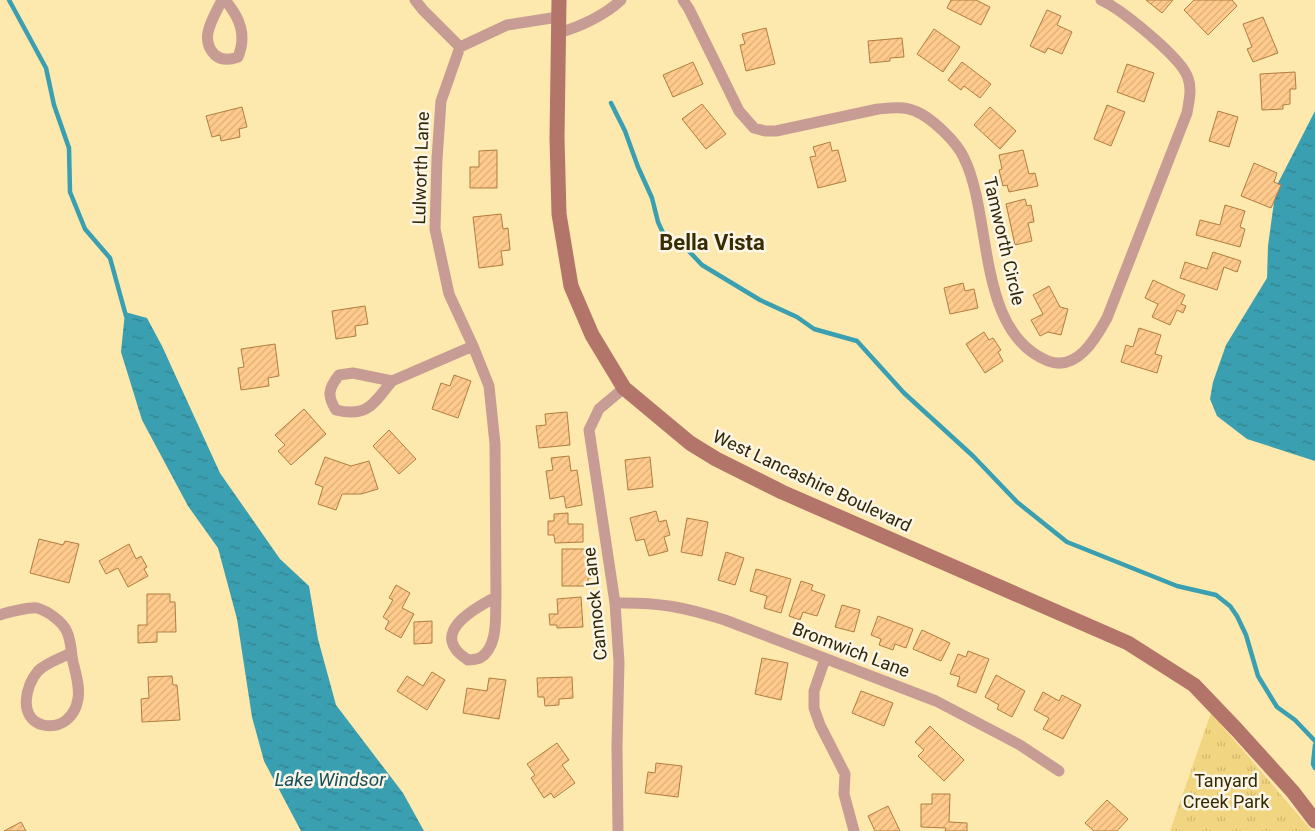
<svg xmlns="http://www.w3.org/2000/svg" width="1315" height="831" font-family="Roboto,sans-serif">
	<style>
		.park { fill: url(#park-tufts) }
		.water { fill: url(#water-ripples) }
		.lines { fill: none; stroke-linecap: round; stroke-linejoin: round }
		.stream { stroke: #3a9fb0; stroke-width: 4.5 }
		.building { fill: url(#building-hatch); stroke: #af7e41 }
		.street { stroke: #c79c94; stroke-width: 11 }
		.secondary { stroke: #b3756a; stroke-width: 15 }
		.labels { text-anchor: middle; stroke-width: 5; stroke-linejoin: round; paint-order: stroke }
		.street-label { font-size: 18px; fill: #312707; stroke: #fbf6e8 }
		.park-label { font-size: 18px; fill: #372a00; stroke: #fbf6e8 }
		.water-label { font-size: 19px; font-style: italic; fill: #18515a; stroke: #fbf6e8 }
		.district-label { font-size: 22px; font-weight: bold; fill: #392c02; stroke: #fbf6e8 }
	</style>
	<defs>
		<pattern id="park-tufts" width="24" height="20" patternUnits="userSpaceOnUse" patternTransform="scale(1.25)"><rect width="24" height="20" fill="#f2d580"/><path d="M3 7l-1-3M5 7V3M7 7l1-3M15 17l-1-3M17 17v-4M19 17l1-3" fill="none" stroke="#d0b76d"/></pattern>
		<pattern id="water-ripples" width="26" height="14" patternUnits="userSpaceOnUse" patternTransform="scale(1.25)"><rect width="26" height="14" fill="#3a9fb0"/><path d="M2 4q2-2 4 0t4 0M15 11q2-2 4 0t4 0" fill="none" stroke="#31828d"/></pattern>
		<pattern id="building-hatch" width="6" height="6" patternUnits="userSpaceOnUse" patternTransform="scale(1.25)"><rect width="6" height="6" fill="#ffca8c"/><path d="M-1 1l2-2M0 6l6-6M5 7l2-2" fill="none" stroke="#dbae77"/></pattern>
	</defs>
	<rect width="100%" height="100%" fill="#fde8ad"/>
	<path class="park" d="M1211,713L1312,831H1170Z"/>
	<path class="water" d="M1315,111V461L1247,439L1217,416L1210,399L1213,382L1226,345L1267,278L1268,246L1276,187Z
		M125,312L147,318L162,346L220,473L280,559L309,586L318,639L336,705L403,793L424,831H301L264,761L252,717L237,619L218,548L188,506L142,420L121,352Z"/>
	<g class="lines">
		<path class="stream" d="M9,0L46,68L54,105L69,148L70,192L85,229L110,258L126,316
			M611,103L625,131L638,167L652,198L658,222L669,246L685,247L702,265L760,300L797,317L814,329L857,341L904,393L973,456L1017,502L1067,542L1177,586L1216,595L1230,606L1237,616L1246,635L1258,676L1277,707L1295,720L1315,741
			M1315,745L1313,764L1315,768"/>
	</g>
	<path class="building" d="M951,0H976L990,7L981,25L947,8Z
		M1146,0H1173L1162,13Z
		M1194,0H1232L1237,6L1208,35L1184,10Z
		M1047,10L1061,16L1057,25L1072,32L1062,54L1048,48L1045,53L1030,46Z
		M1263,17L1278,53L1253,62L1247,49L1252,47L1243,24Z
		M766,28L775,64L746,71L740,45L745,44L742,34Z
		M934,29L960,47L943,72L917,54Z
		M902,38L904,57L890,58V61L870,63L868,41Z
		M693,62L703,84L673,97L663,75Z
		M962,62L991,84L980,98L964,86L961,90L948,80Z
		M1127,64L1154,73L1144,102L1117,92Z
		M1295,72L1296,89H1290V104L1283,105V109L1262,110L1260,74Z
		M702,104L726,134L706,149L682,119Z
		M1107,105L1125,112L1111,146L1094,139Z
		M242,107L247,127L239,129L240,137L221,141L220,135L212,137L206,116Z
		M990,107L1016,131L1000,149L974,125Z
		M1218,111L1238,117L1229,147L1209,141Z
		M830,142L832,151L838,150L846,181L818,188L810,157L816,156L813,147Z
		M497,150V188H470V167H479V151Z
		M1023,150L1029,174L1035,173L1038,186L1009,192L1007,185L1003,186L999,170L1002,169L999,155Z
		M1254,163L1277,173L1274,182L1281,185L1271,208L1241,196Z
		M1025,199L1027,206L1031,205L1034,222L1028,223L1032,241L1015,245L1006,204Z
		M1225,205L1245,211L1240,227L1245,229L1240,247L1196,235L1200,220L1220,225Z
		M501,214L503,229L508,228L510,250L501,251L503,265L479,268L473,217Z
		M1213,252L1241,261L1237,272L1224,267L1217,290L1180,278L1185,262L1207,269Z
		M1153,280L1185,295L1181,304L1186,306L1183,313L1177,310L1170,325L1152,317L1158,304L1145,298Z
		M963,283L965,291L974,289L978,308L950,314L944,288Z
		M1049,286L1060,307L1068,309L1061,335L1048,332L1040,336L1031,320L1043,314L1033,295Z
		M365,306L368,324L355,326L356,336L336,339L332,311Z
		M1139,328L1161,335L1155,354L1162,356L1157,373L1121,362L1126,345L1133,347Z
		M984,332L989,340L993,338L1001,350L998,352L1003,361L985,373L966,344Z
		M275,344L279,376L268,378L269,386L241,390L238,368L244,367L241,349Z
		M454,375L471,381L458,418L432,409L441,383L450,386Z
		M304,409L326,434L291,465L278,451L285,445L275,435Z
		M567,412L570,445L539,448L536,426L546,425L545,414Z
		M389,430L416,459L399,474L373,446Z
		M569,456L571,471L577,470L582,505L566,508L564,496L550,499L546,471L553,470L551,458Z
		M325,457L351,466L369,461L378,489L361,494H342L336,510L318,504L323,487L315,484Z
		M650,457L653,487L628,490L625,460Z
		M656,511L659,522L666,520L670,535L664,537L668,551L649,556L644,539L636,541L630,518Z
		M568,513V524H583V542L555,543L554,535H548V521H554V514Z
		M687,518L708,522L702,556L681,552Z
		M39,539L63,545L65,541L79,544L69,583L30,573Z
		M129,544L136,559L141,556L147,567L144,569L148,576L128,587L118,568L106,574L99,561Z
		M562,549H586V561L591,562V578H588V586H562Z
		M726,552L744,558L735,585L718,580Z
		M756,569L791,579L781,613L764,608L767,596L750,591Z
		M801,581L813,585L811,590L825,595L817,616L803,612L800,620L789,616Z
		M396,585L410,593L402,608L414,614L401,638L385,629L389,621L383,617L393,600L389,598Z
		M147,594H170V602H175L176,632H157V642L138,643V625H147Z
		M581,597L583,627L557,628V625H550L549,614H558L557,599Z
		M842,605L860,610L854,632L835,627Z
		M878,616L913,629L906,648L895,644L893,650L879,645L881,639L871,635Z
		M432,621V643L414,644V622Z
		M922,630L950,643L941,661L913,649Z
		M968,651L989,659L976,693L957,686L960,677L950,674L958,654L966,657Z
		M762,658L788,663L781,700L755,694Z
		M432,672L445,680L427,710L397,691L407,676L423,686Z
		M996,675L1025,691L1012,717L997,709L999,705L985,697Z
		M172,676L173,685H177L180,720L142,722L141,699L149,698L148,677Z
		M572,677L573,698L559,699V705L545,706L544,697H538L537,678Z
		M489,678L506,680L499,719L463,713L467,688L487,691Z
		M861,691L893,703L884,726L852,713Z
		M1043,692L1059,701L1062,695L1081,705L1063,739L1043,729L1049,718L1034,710Z
		M930,726L964,760L944,781L918,756L924,750L915,742Z
		M557,743L569,760L562,765L575,783L554,798L551,793L544,798L531,778L535,775L527,764Z
		M656,763L682,766L678,797L645,793L648,772L655,773Z
		M932,794H950L949,822L967,823V831H945L946,828L921,827V804H932Z
		M1107,800L1128,819L1117,831H1094L1085,823Z
		M888,806L900,831H875L868,816Z
		M21,822L26,831H4Z"/>
	<g class="lines">
		<path class="street" d="M222,0C214,17 198,39 215,55C222,61 230,60 238,57C247,35 240,18 225,0
			M415,0L423,10L460,47
			M683,0L689,9L739,111L754,128L765,131H776L878,109C890,108 903,106 915,111C931,117 957,142 964,158C993,217 976,332 1048,361C1077,372 1096,338 1107,318L1187,113C1189,101 1192,89 1188,78C1182,58 1121,9 1101,0
			M558,33C580,27 605,15 621,0
			M392,381C374,403 368,418 336,410C327,396 328,389 339,375L353,373L392,381L473,346
			M496,597C495,615 499,647 480,658C477,659 472,660 468,660C428,635 471,610 496,597L495,444L489,386L473,346L449,294L435,229L437,159L441,101L460,47L507,25L558,17
			M615,603C658,602 684,607 725,620L936,701L1020,745L1059,771
			M0,615C7,612 31,607 37,608C48,611 63,622 67,632C71,640 71,652 73,662C76,674 80,687 78,699C75,717 61,729 43,725C18,718 25,686 38,671C46,663 61,658 71,653
			M825,659L814,691V708L820,725L845,774L844,794L854,831
			M618,831L617,746L619,662L615,603L589,430L599,409L624,388"/>
		<path class="secondary" d="M559,0L557,138L559,214L571,286L592,335L624,388L690,443L716,459L782,492L1128,643L1194,685L1237,730L1293,792L1315,821"/>
	</g>
	<g class="labels">
		<g class="street-label">
			<text transform="translate(421 168) rotate(-88)" y="6">Lulworth Lane</text>
			<text transform="translate(1004 241) rotate(77)" y="6">Tamworth Circle</text>
			<text transform="translate(812 481) rotate(25)" y="6">West Lancashire Boulevard</text>
			<text transform="translate(595 604) rotate(-96)" y="6">Cannock Lane</text>
			<text transform="translate(851 650) rotate(21)" y="6">Bromwich Lane</text>
		</g>
		<g class="park-label">
			<text x="1226" y="787">Tanyard<tspan x="1226" dy="21">Creek Park</tspan></text>
		</g>
		<g class="water-label">
			<text x="330" y="786">Lake Windsor</text>
		</g>
		<g class="district-label">
			<text x="712" y="250">Bella Vista</text>
		</g>
	</g>
</svg>
